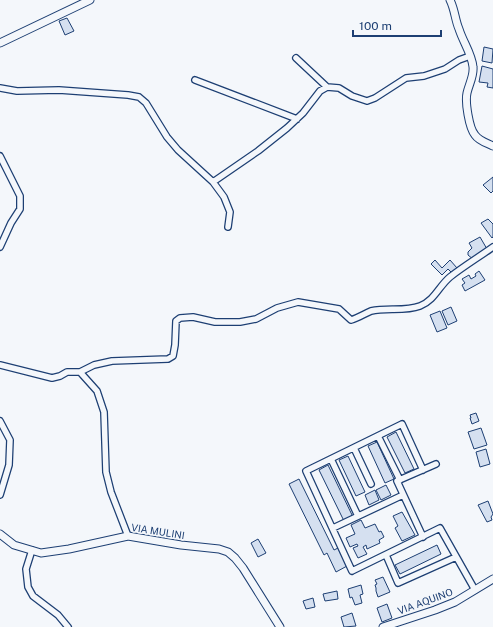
<svg xmlns="http://www.w3.org/2000/svg" width="493" height="627" font-family="'Public Sans',sans-serif">
	<style>
		.building { fill: #d5e0f0; stroke: #1d3f73 }
		.lines { fill: none; stroke-linecap: round; stroke-linejoin: round }
		.minor-casing { stroke: #1d3f73; stroke-width: 8 }
		.tertiary-casing { stroke: #1d3f73; stroke-width: 9 }
		.secondary-casing { stroke: #1d3f73; stroke-width: 9 }
		.minor { stroke: #f4f7fb; stroke-width: 5.5 }
		.tertiary { stroke: #f4f7fb; stroke-width: 7 }
		.secondary { stroke: #f4f7fb; stroke-width: 7 }
		.labels { text-anchor: middle; stroke-width: 3; stroke-linejoin: round; paint-order: stroke }
		.street-label { font-size: 10px; fill: #1d3f73; stroke: #f4f7fb }
	</style>
	<rect width="100%" height="100%" fill="#f4f7fb"/>
	<path class="building" d="M67,18L74,31L65,35L59,21Z
		M484,47L493,49L492,63L482,61Z
		M482,66L493,69V88L487,87L488,83L479,82Z
		M493,177V191L491,193L483,185Z
		M488,219L493,224V237L492,238L481,223Z
		M480,237L487,249L476,255L478,257L474,260L468,255V252L472,248L469,243Z
		M435,260L442,268L450,260L457,268L452,273L448,269L442,275L431,264Z
		M479,271L485,280L465,291L462,285L465,283L462,279L469,275L471,279L476,276L475,274Z
		M451,307L457,321L448,325L442,311Z
		M440,311L447,328L437,332L430,315Z
		M476,413L479,421L472,424L470,418H471L470,415Z
		M481,428L487,445L474,449L468,432Z
		M396,432L414,469L405,473L387,437Z
		M377,442L394,479L385,483L368,446Z
		M486,449L490,464L480,467L476,452Z
		M348,456L365,492L356,496L339,460Z
		M328,465L353,517L344,521L319,470Z
		M299,479L334,550L338,548L347,566L336,572L327,553L324,555L289,484Z
		M386,485L391,495L381,500L376,490Z
		M375,490L379,500L369,505L365,495Z
		M488,501L493,514L491,517L492,520L487,522L478,505Z
		M402,512L415,535L402,541L395,528L398,526L393,516Z
		M361,520L365,528L375,524L379,532L381,531L384,537L379,540L380,543L367,549L366,545L363,547L367,554L358,558L353,548L358,546L357,544L350,547L346,538L355,534L351,525Z
		M258,539L266,553L258,557L251,543Z
		M437,545L441,554L400,574L395,565Z
		M383,577L390,592L378,597L376,591V588L375,585L377,584L375,580Z
		M361,585L363,594L360,595L362,603L355,605L352,597L350,598L348,589Z
		M337,591L338,599L325,601L323,594Z
		M313,598L315,607L306,609L303,601Z
		M387,604L392,618L382,622L377,608Z
		M352,613L356,626L344,627L341,617Z"/>
	<g class="lines">
		<defs>
			<path id="minor" d="M296,58L327,87
				M195,80L297,119
				M0,88L17,91L59,90L128,95L139,97L146,103L167,137L178,150L213,182L258,151L287,128L303,113L320,91L327,87L339,88L352,96L367,101L375,98L406,78L424,76L445,69L459,60L470,56
				M0,156L20,196V209L11,223L0,247
				M213,182L224,197L230,212L228,227
				M0,365L52,378L60,376L67,372H80L94,365L112,361L168,359L173,356L175,345L176,321L180,318L193,317L215,322H240L256,319L277,308L298,302L339,309L351,320C358,318 364,314 371,311C387,307 404,312 420,306C435,300 439,286 450,277C464,266 479,257 493,247
				M80,372L97,391L104,412L106,472L111,492L128,536
				M0,421L10,440L9,465L0,495
				M378,436L400,480
				M354,448L371,484
				M331,459L358,516
				M423,470L402,424L306,471L352,571L440,528L475,590
				M333,528L403,495
				M423,537L397,481L436,464
				M32,550L26,569L28,587L33,596L58,615L68,627
				M386,555L398,583L456,557"/>
			<path id="tertiary" d="M450,0C455,10 455,20 459,29C463,42 472,54 473,67C474,76 469,84 467,93C465,102 469,128 475,135C479,141 487,143 493,146
				M0,534L14,545L41,553L69,549L128,536L181,545L219,549L228,552L235,558L243,568L280,627
				M383,627L435,610L455,602L493,579"/>
			<path id="secondary" d="M0,43L90,0"/>
		</defs>
		<use href="#minor" class="minor-casing"/>
		<use href="#tertiary" class="tertiary-casing"/>
		<use href="#secondary" class="secondary-casing"/>
		<use href="#minor" class="minor"/>
		<use href="#tertiary" class="tertiary"/>
		<use href="#secondary" class="secondary"/>
	</g>
	<g class="labels">
		<g class="street-label">
			<text transform="translate(158 531) rotate(9)" y="4">VIA MULINI</text>
			<text transform="translate(425 601) rotate(-20)" y="4">VIA AQUINO</text>
		</g>
	</g>
	<path d="M353 30v6h88v-6" fill="none" stroke="#1d3f73" stroke-width="2"/>
	<text x="359" y="30" font-size="12" fill="#1d3f73" stroke="#f4f7fb" stroke-width="3" paint-order="stroke">100 m</text>
</svg>
